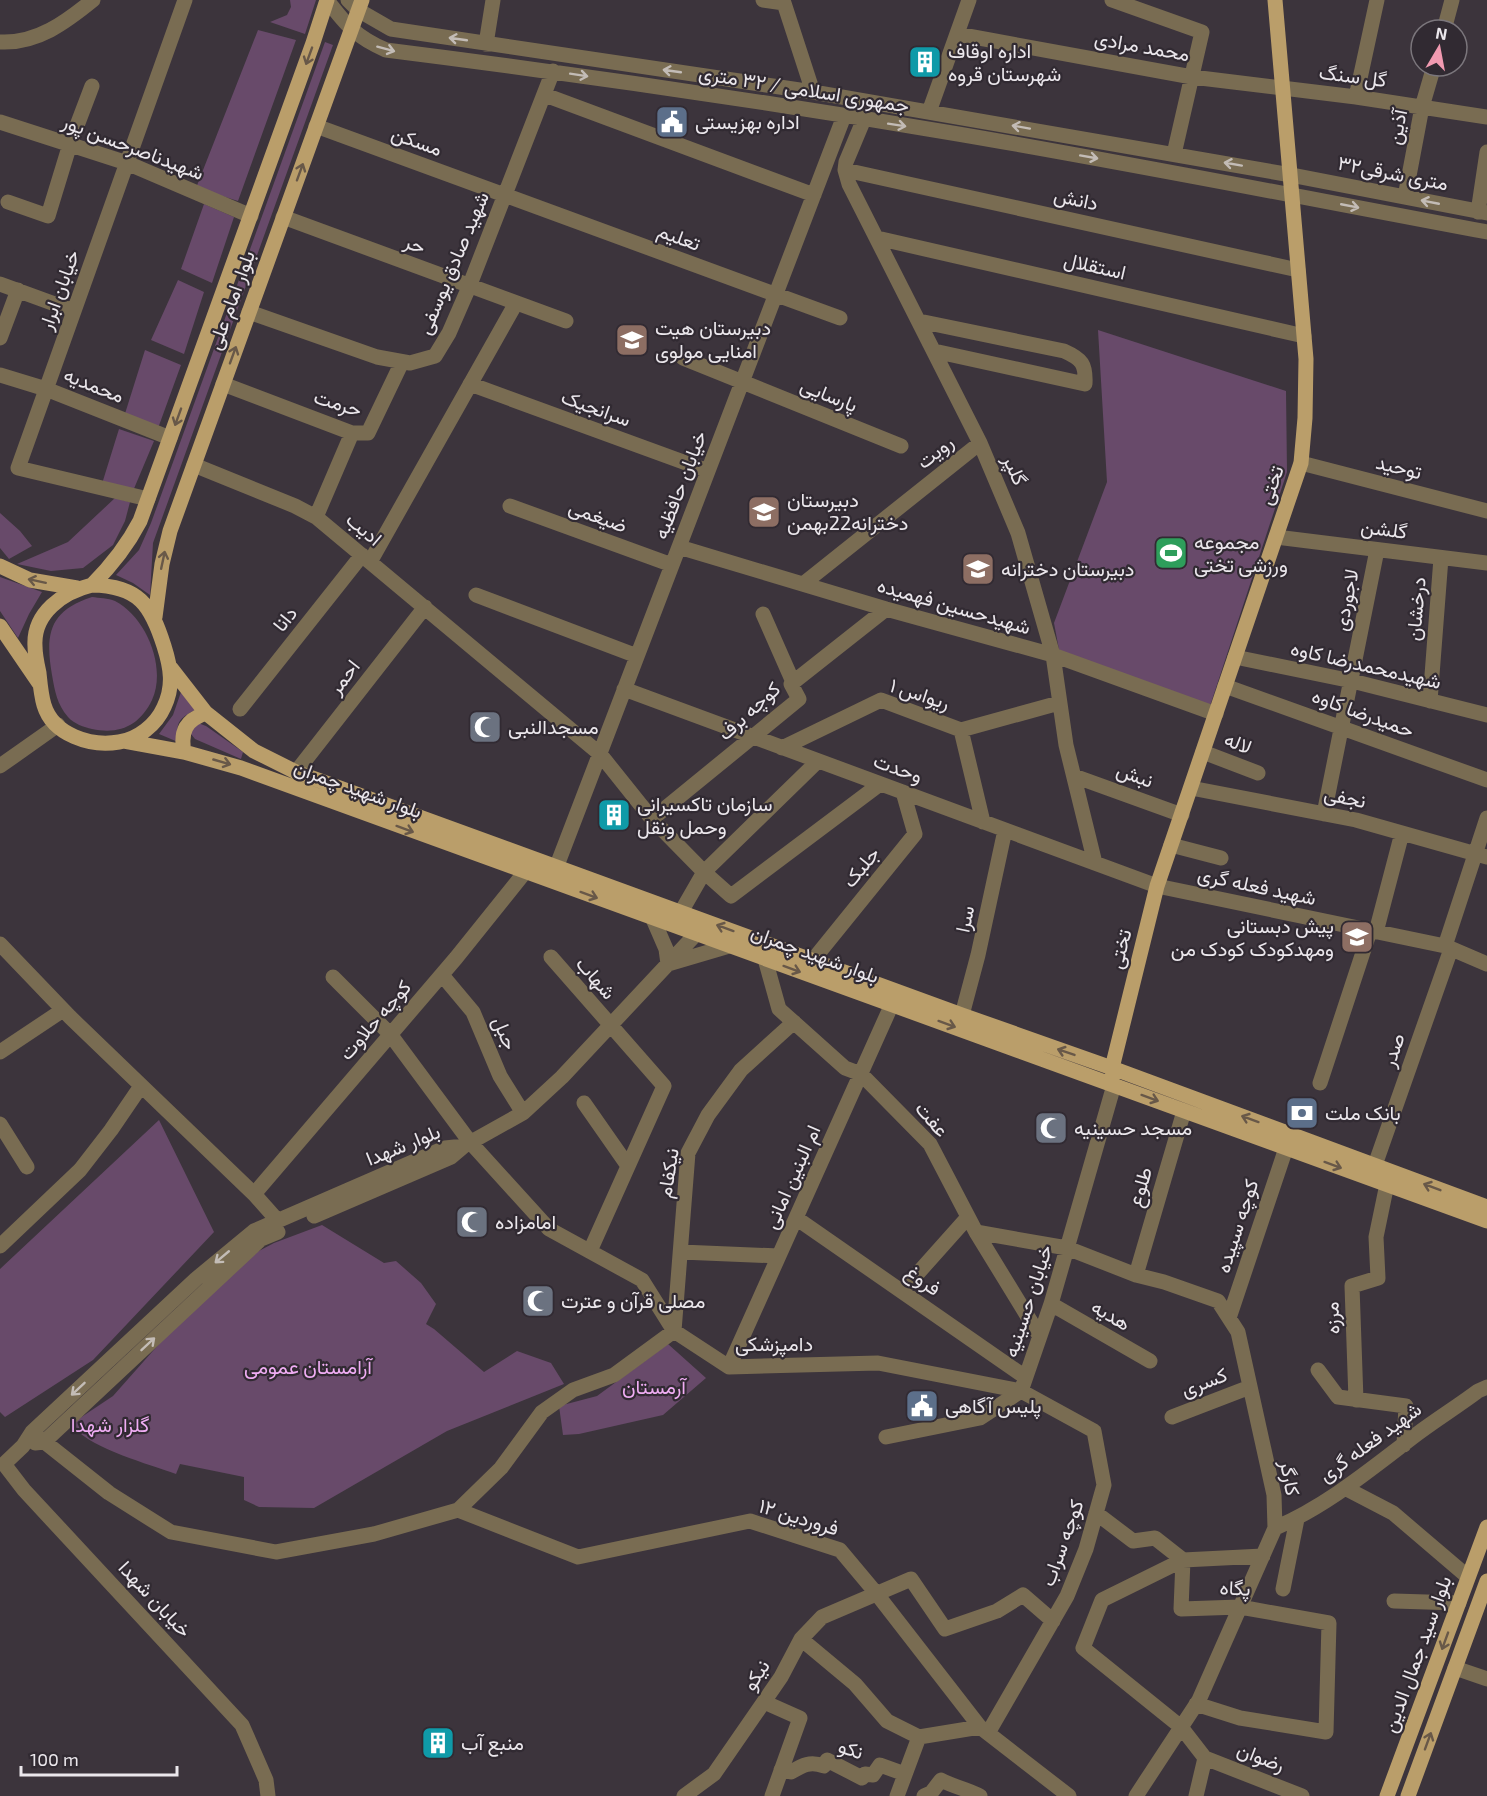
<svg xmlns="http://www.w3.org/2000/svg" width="1487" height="1796" font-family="'Exo 2',Vazirmatn,sans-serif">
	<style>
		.green { fill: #684a6a }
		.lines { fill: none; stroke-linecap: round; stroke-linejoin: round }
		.minor { stroke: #796c52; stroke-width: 15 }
		.major { stroke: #ba9e6a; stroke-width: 15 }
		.oneway { stroke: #c3bcb6 }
		.oneway2 { stroke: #685848 }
		.labels { text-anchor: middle; stroke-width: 4.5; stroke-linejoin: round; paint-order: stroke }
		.street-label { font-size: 20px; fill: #ebe7ec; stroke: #312a32 }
		.poi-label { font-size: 20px; fill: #ebe7ec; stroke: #312a32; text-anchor: start }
		.park-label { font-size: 20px; fill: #f0adf4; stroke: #312a32 }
	</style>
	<rect width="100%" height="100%" fill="#3c343c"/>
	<path class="green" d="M290,0H316L305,34L270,22L287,15L291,7Z
		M258,30L296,40L238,201L196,188Z
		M325,42L333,45L153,543L150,595L133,583L116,575L139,550L151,523Z
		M204,204L234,217L212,283L181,269Z
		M178,280L204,292L184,354L151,340Z
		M1098,330L1286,391L1287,472L1209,709L1061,660L1054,623L1107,482Z
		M145,350L181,365L157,431L123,420Z
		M119,429L154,441L133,491L101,487Z
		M115,498L130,502L125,521L113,545L83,568L51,571L17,564L68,542Z
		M0,513L20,531L32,546L9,559L0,548Z
		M0,577L42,592L29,614L18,638L0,611Z
		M92,597C99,598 108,598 115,601C146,617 167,667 152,700C140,725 120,735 92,729C84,727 74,724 68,717C57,704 55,692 52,675C45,634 49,611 92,597Z
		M181,692L195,710C178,719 176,722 178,742L159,734L173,715Z
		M198,723L206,726L243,752L241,759L195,739L191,734V727Z
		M159,1120L214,1232L93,1360L5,1417L0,1412V1269Z
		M322,1225L384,1263L396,1261L421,1283L436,1304L426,1324L434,1329L484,1372L517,1351L551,1363L564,1384L447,1431L314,1508L259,1507L244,1500V1477L180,1464L176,1474C148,1464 94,1449 74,1428V1422L113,1396L206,1291L232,1265L274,1243Z
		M668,1344L706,1378L663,1415L579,1434L563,1435L559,1406L597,1396Z"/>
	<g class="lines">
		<path class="minor" d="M327,0C346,25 356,37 386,50C577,74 768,102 958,134C1134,164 1311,199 1487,232
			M348,0L358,10L391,29L813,92L1291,175L1487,213
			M763,0L784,3
			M783,0L813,92
			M1112,0L1202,32L1174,154
			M1444,30L1452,0
			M957,34L1192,77L1356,97L1487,117
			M0,42C37,44 66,22 93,0
			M486,44L493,0
			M545,95L814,195
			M1356,97L1377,0
			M929,112L969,0
			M864,119L846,162L845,170L849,184L980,443L1018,533L1053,655L1066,745L1095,863
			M0,122L127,163L251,216
			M316,126L840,318
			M845,170L1298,270
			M1405,197L1422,107L1434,66
			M8,202L48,216L70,144L92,86
			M1478,212L1487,152
			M283,217L566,321
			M877,238L1304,336
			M0,284L74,311
			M249,312L377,357L410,363L435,356L449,333L469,287L553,71
			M919,321L1064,351C1082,359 1086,364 1085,384L934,351
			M0,338L18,290
			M683,358L901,446
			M0,375L46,389L170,438
			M223,384L352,433H368L402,362
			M470,384L708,471
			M1301,463L1487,511
			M194,465L295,506L316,517L600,754L652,819L704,872L681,912
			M148,499L18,468L185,0
			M510,506L672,565
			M316,517L352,433
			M1276,537L1487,563
			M679,547L886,609L1053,655L1216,714
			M370,562L516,303
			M803,584L980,443
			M476,595L637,656
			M763,614L793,682
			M1235,657L1352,681L1487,715
			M1225,686L1487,780
			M624,689L1157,886L1445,946L1487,964
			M1430,701L1441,558
			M240,709L362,555
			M961,730L1059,703
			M782,748L881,700L961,730L983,822
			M1203,752L1258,773
			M818,761L704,872L731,896L880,784
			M0,766L58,725
			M296,772L425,607
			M1074,776L1182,815
			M1191,788L1356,820L1487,857
			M1324,814L1377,550
			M652,819L799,699L791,684L886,609
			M1171,845L1221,858
			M556,868L844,116
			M653,919L666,949L668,964L729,946
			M1376,932L1402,833
			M0,944L70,1017L254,1194L278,1221
			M1445,946L1487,818
			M551,957L664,1086L590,1251
			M765,959L779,1009L845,1068L861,1074L930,1144L976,1232L1039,1335
			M813,960L915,834L903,792
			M442,975L473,1012L500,1076L523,1113
			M333,977L390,1034L470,1142L549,1229L642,1280L674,1331L729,1367L878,1363L1021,1391L1094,1431L1104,1485L1086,1549L1067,1596L988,1733
			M962,1015L978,955L1005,830
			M0,1052L63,1010
			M1320,1083L1370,931
			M584,1103L628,1166
			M0,1124L27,1167
			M1375,1165L1451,949
			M254,1194L456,958L525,872
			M314,1216L451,1157L464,1146L523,1113L562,1077L696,934
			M796,1218L1025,1377
			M976,1232L1067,1248L1136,1275L1164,1282L1218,1301L1238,1332L1274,1495L1275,1528L1199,1700L1136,1796
			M0,1246L80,1170L111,1130L141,1086
			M681,1252L779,1256
			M1136,1275L1184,1111
			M902,1291L968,1217
			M1051,1304L1150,1361
			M1229,1318L1286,1148
			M729,1367L892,1004
			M1318,1370L1338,1397L1406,1406L1404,1445
			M1356,1400L1352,1286L1378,1278L1376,1237L1387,1184
			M1172,1417L1250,1387
			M32,1432L109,1493L171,1532L276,1552L374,1534L458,1510L501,1468L542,1412L573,1390L614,1375L674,1331L688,1153L708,1115L741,1070L794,1022
			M886,1437L980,1418L1021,1391L1051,1304L1114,1085
			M35,1443L44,1442L261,1239L278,1232
			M1345,1488L1393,1513L1468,1577
			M458,1510L578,1557L750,1521L840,1550L876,1593L980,1727L1069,1796
			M1096,1513L1133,1541L1155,1538L1183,1560L1181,1609L1240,1607L1329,1623L1326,1732L1240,1718L1196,1704
			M1275,1528C1327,1506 1372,1468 1417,1434C1437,1419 1458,1406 1478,1391L1487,1387
			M1283,1589L1297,1519
			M1394,1601L1459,1603
			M801,1639L855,1684L887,1721L919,1737
			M1455,1668L1487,1679
			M764,1702L800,1718L772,1796
			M1205,1758L1302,1796
			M781,1770L791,1772C803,1765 810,1761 824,1766L827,1760L862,1778L865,1774L873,1775L880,1765L905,1774
			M268,1796L266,1780L242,1725L24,1490L4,1464L23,1446L32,1432L196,1279L254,1231L445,1148L464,1146
			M684,1796L714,1774L781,1677L801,1639L822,1617L911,1579L945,1629L997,1611L1023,1595L1053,1621
			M897,1796L919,1737L980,1727
			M924,1796L931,1793L941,1780C954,1787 967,1789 980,1796
			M1196,1796L1205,1758L1181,1727L1083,1648L1102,1600L1183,1560L1263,1556"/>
		<path class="major" d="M0,566L30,580L77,588
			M92,585C112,565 127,546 140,521L313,43L327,0
			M92,585C139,586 151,605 164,646C171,668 174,686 164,707C156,725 138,739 119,742C91,747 53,735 44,705C41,695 40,683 39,673C37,664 35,655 35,646C33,613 63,592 92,585Z
			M155,617L162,564L170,531L362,0
			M0,626L39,683
			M171,668L206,713L254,751L296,772L962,1015L1112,1068L1487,1207
			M124,741L184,752L241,768L1487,1221
			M184,752C180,731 186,720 206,713
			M1113,1076L1112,1068L1157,886L1301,463L1305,418L1306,359L1275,0
			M1387,1796L1487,1527
			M1408,1796L1487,1581"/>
	</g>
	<defs><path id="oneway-shaft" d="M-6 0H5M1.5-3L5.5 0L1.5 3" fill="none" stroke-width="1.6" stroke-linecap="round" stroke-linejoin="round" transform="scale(1.5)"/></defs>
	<g class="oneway">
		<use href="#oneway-shaft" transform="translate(458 39) rotate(-172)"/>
		<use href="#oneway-shaft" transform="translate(386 49) rotate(15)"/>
		<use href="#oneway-shaft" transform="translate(672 71) rotate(-172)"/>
		<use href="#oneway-shaft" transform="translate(579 75) rotate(9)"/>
		<use href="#oneway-shaft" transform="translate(897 125) rotate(9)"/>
		<use href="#oneway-shaft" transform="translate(1021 127) rotate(-170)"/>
		<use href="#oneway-shaft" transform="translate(1089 157) rotate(10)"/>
		<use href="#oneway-shaft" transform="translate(1233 164) rotate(-170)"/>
		<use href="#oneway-shaft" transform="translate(1430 202) rotate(-169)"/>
		<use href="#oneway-shaft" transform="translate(1350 206) rotate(11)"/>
		<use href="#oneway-shaft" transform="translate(222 1257) rotate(140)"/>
		<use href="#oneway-shaft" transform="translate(148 1344) rotate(-43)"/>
		<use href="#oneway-shaft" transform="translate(78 1389) rotate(137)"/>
	</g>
	<g class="oneway2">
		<use href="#oneway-shaft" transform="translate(309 56) rotate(110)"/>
		<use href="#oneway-shaft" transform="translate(300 172) rotate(-70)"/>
		<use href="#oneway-shaft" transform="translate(233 355) rotate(-70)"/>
		<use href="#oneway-shaft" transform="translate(178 417) rotate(110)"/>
		<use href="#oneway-shaft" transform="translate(163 560) rotate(-78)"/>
		<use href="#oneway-shaft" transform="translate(37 581) rotate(-168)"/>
		<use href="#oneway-shaft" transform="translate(222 762) rotate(16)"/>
		<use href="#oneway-shaft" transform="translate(405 829) rotate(20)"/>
		<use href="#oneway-shaft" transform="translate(589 895) rotate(20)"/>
		<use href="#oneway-shaft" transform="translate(725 928) rotate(-160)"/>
		<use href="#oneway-shaft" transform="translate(792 969) rotate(20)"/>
		<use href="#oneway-shaft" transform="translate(947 1024) rotate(20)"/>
		<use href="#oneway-shaft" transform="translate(1066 1052) rotate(-161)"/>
		<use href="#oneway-shaft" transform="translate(1150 1098) rotate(20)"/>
		<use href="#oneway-shaft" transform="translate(1250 1119) rotate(-160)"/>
		<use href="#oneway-shaft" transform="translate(1333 1165) rotate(20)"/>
		<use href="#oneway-shaft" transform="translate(1432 1187) rotate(-159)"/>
		<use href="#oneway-shaft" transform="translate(1445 1641) rotate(110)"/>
		<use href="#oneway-shaft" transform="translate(1428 1741) rotate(-70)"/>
	</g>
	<defs>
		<symbol id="building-square" viewBox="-11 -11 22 22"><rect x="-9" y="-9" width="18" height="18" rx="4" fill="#0f9aa8" stroke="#312a32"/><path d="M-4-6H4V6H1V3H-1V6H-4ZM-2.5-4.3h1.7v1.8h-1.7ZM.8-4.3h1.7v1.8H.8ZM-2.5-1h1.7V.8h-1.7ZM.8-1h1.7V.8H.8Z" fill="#fff"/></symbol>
		<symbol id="civic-square" viewBox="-11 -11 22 22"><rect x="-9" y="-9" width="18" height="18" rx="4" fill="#5c6f8a" stroke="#312a32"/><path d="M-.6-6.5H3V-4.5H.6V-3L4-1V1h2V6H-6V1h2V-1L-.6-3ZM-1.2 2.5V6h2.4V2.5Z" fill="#fff"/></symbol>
		<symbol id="school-square" viewBox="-11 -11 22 22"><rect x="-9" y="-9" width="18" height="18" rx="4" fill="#8d6e63" stroke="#312a32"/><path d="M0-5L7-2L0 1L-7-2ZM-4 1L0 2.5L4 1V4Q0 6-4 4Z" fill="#fff"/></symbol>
		<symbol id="stadium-square" viewBox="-11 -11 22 22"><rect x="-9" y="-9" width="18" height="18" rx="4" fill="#2e9e5b" stroke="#312a32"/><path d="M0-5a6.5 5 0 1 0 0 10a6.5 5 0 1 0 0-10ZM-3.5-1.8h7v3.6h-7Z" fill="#fff"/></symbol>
		<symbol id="mosque-square" viewBox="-11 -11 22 22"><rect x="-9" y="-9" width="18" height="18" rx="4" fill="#6b7280" stroke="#312a32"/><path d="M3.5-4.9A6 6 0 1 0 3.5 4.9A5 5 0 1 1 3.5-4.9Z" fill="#fff"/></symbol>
		<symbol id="bank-square" viewBox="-11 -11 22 22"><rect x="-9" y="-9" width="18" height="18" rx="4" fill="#5c6f8a" stroke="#312a32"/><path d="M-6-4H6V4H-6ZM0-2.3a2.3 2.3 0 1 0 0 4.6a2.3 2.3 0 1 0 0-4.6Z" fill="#fff"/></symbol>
	</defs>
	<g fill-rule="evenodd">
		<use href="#building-square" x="906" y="43" width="38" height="38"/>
		<use href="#civic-square" x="653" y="103" width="38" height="38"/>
		<use href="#school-square" x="613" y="321" width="38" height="38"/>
		<use href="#school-square" x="745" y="493" width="38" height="38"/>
		<use href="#stadium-square" x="1152" y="534" width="38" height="38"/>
		<use href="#school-square" x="959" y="550" width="38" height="38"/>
		<use href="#mosque-square" x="466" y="708" width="38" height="38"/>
		<use href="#building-square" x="595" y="796" width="38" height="38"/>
		<use href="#school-square" x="1338" y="918" width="38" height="38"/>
		<use href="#bank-square" x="1283" y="1094" width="38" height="38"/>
		<use href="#mosque-square" x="1032" y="1109" width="38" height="38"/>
		<use href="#mosque-square" x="453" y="1203" width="38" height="38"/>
		<use href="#mosque-square" x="519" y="1282" width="38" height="38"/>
		<use href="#civic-square" x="903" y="1387" width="38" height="38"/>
		<use href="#building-square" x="419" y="1724" width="38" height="38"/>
	</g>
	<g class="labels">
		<g class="street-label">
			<text transform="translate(1142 46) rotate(10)" y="7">محمد مرادی</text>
			<text transform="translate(1353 76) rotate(7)" y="7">گل سنگ</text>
			<text transform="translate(804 89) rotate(9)" y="7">جمهوری اسلامی / ۳۲ متری</text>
			<text transform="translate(1397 127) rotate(-79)" y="7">آذین</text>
			<text transform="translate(417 141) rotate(20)" y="7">مسکن</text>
			<text transform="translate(133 147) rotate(21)" y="7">شهیدناصرحسن پور</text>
			<text transform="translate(1393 173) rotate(11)" y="7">متری شرقی۳۲</text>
			<text transform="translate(1076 199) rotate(12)" y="7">دانش</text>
			<text transform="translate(679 237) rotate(20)" y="7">تعلیم</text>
			<text transform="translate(415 244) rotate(21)" y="7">حر</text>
			<text transform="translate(453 263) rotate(-67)" y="7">شهید صادق یوسفی</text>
			<text transform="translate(1095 266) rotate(13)" y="7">استقلال</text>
			<text transform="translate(59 290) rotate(-70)" y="7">خیابان ابرار</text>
			<text transform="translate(231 300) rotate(-70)" y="7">بلوار امام علی</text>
			<text transform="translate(94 385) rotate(22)" y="7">محمدیه</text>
			<text transform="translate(829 395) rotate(22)" y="7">پارسایی</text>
			<text transform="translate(338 403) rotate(17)" y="7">حرمت</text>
			<text transform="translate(596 408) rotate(20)" y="7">سرانجیک</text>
			<text transform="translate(935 452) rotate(-39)" y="7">رویت</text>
			<text transform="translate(1399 467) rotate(14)" y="7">توحید</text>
			<text transform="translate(1015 470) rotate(66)" y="7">گلپر</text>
			<text transform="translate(680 485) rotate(-69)" y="7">خیابان حافظیه</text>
			<text transform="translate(1271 485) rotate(-71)" y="7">تختی</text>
			<text transform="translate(598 516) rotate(20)" y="7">ضیغمی</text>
			<text transform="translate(364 529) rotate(40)" y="7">ادیب</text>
			<text transform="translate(1384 529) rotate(7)" y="7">گلشن</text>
			<text transform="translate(1346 600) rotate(-79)" y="7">لاجوردی</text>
			<text transform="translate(954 606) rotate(16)" y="7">شهیدحسین فهمیده</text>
			<text transform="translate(1416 609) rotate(-85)" y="7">درخشان</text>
			<text transform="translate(285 619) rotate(-51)" y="7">دانا</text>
			<text transform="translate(1366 665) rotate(13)" y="7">شهیدمحمدرضا کاوه</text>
			<text transform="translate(344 677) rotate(-52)" y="7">احمر</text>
			<text transform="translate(920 694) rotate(18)" y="7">ریواس ۱</text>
			<text transform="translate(749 711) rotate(-42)" y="7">کوچه برف</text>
			<text transform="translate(1363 713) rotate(20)" y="7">حمیدرضا کاوه</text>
			<text transform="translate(1238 743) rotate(21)" y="7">لاله</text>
			<text transform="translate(898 768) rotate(20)" y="7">وحدت</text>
			<text transform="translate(1135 775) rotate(20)" y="7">نبش</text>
			<text transform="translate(358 789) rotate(20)" y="7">بلوار شهید چمران</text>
			<text transform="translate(1345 797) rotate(12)" y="7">نجفی</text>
			<text transform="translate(861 867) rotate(-51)" y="7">جلبک</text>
			<text transform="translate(1257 886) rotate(12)" y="7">شهید فعله گری</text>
			<text transform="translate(965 919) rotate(-78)" y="7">سرا</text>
			<text transform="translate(1120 949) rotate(-76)" y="7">تختی</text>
			<text transform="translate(815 954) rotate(20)" y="7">بلوار شهید چمران</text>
			<text transform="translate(596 978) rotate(49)" y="7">شهاب</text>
			<text transform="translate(375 1020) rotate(-49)" y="7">کوچه حلاوت</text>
			<text transform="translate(505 1033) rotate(67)" y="7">جبل</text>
			<text transform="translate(1393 1050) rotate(-71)" y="7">صدر</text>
			<text transform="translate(932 1119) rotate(49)" y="7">عفت</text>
			<text transform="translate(403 1145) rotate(-22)" y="7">بلوار شهدا</text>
			<text transform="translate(668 1173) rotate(-81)" y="7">نیکفام</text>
			<text transform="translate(792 1177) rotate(-66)" y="7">ام البنین امانی</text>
			<text transform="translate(1140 1187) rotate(-74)" y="7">طلوع</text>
			<text transform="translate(1237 1226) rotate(-72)" y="7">کوچه سپیده</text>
			<text transform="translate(923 1280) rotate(35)" y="7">فروغ</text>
			<text transform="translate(1028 1301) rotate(-72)" y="7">خیابان حسینیه</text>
			<text transform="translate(1111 1315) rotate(30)" y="7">هدیه</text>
			<text transform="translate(1332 1318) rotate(-92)" y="7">مرزه</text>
			<text x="774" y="1351">دامپزشکی</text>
			<text transform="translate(1204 1382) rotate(-21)" y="7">کسری</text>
			<text transform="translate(1370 1442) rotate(-36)" y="7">شهید فعله گری</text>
			<text transform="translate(1290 1478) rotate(80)" y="7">کارگر</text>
			<text transform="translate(799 1517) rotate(17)" y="7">۱۲ فروردین</text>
			<text transform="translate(1062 1543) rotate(-70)" y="7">کوچه سراب</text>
			<text transform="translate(1235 1588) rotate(3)" y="7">پگاه</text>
			<text transform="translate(155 1599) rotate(47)" y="7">خیابان شهدا</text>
			<text transform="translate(1417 1654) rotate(-70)" y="7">بلوار سید جمال الدین</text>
			<text transform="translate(756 1675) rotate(-57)" y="7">نیکو</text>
			<text transform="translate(851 1749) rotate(19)" y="7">نکو</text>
			<text transform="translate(1261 1757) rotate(21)" y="7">رضوان</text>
		</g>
		<g class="poi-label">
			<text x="948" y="58">اداره اوقاف<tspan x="948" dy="23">شهرستان قروه</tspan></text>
			<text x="695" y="129">اداره بهزیستی</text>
			<text x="655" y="335">دبیرستان هیت<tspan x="655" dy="23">امنایی مولوی</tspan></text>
			<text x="787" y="507">دبیرستان<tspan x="787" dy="23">دخترانه22بهمن</tspan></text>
			<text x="1194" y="549">مجموعه<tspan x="1194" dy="23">ورزشی تختی</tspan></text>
			<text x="1001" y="576">دبیرستان دخترانه</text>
			<text x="508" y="734">مسجدالنبی</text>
			<text x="637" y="811">سازمان تاکسیرانی<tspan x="637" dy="23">وحمل ونقل</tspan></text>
			<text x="1334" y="933" text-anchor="end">پیش دبستانی<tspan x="1334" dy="23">ومهدکودک کودک من</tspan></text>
			<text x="1325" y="1120">بانک ملت</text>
			<text x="1074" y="1135">مسجد حسینیه</text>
			<text x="495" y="1229">امامزاده</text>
			<text x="561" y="1308">مصلی قرآن و عترت</text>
			<text x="945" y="1413">پلیس آگاهی</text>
			<text x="461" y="1750">منبع آب</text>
		</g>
		<g class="park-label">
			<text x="308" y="1374">آرامستان عمومی</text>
			<text x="654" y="1394">آرمستان</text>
			<text x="110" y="1432">گلزار شهدا</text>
		</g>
	</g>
	<g transform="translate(1439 48) rotate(10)"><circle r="28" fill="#312a32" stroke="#7b767c" stroke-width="1.5"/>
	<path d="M0-4.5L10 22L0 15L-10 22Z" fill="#f19ab1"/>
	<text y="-9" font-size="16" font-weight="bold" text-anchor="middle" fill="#ebe7ec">N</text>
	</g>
	<path d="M21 1766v9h156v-9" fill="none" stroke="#ebe7ec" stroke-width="3"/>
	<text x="30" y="1766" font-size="18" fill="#ebe7ec" stroke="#312a32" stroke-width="4.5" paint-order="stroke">100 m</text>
</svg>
